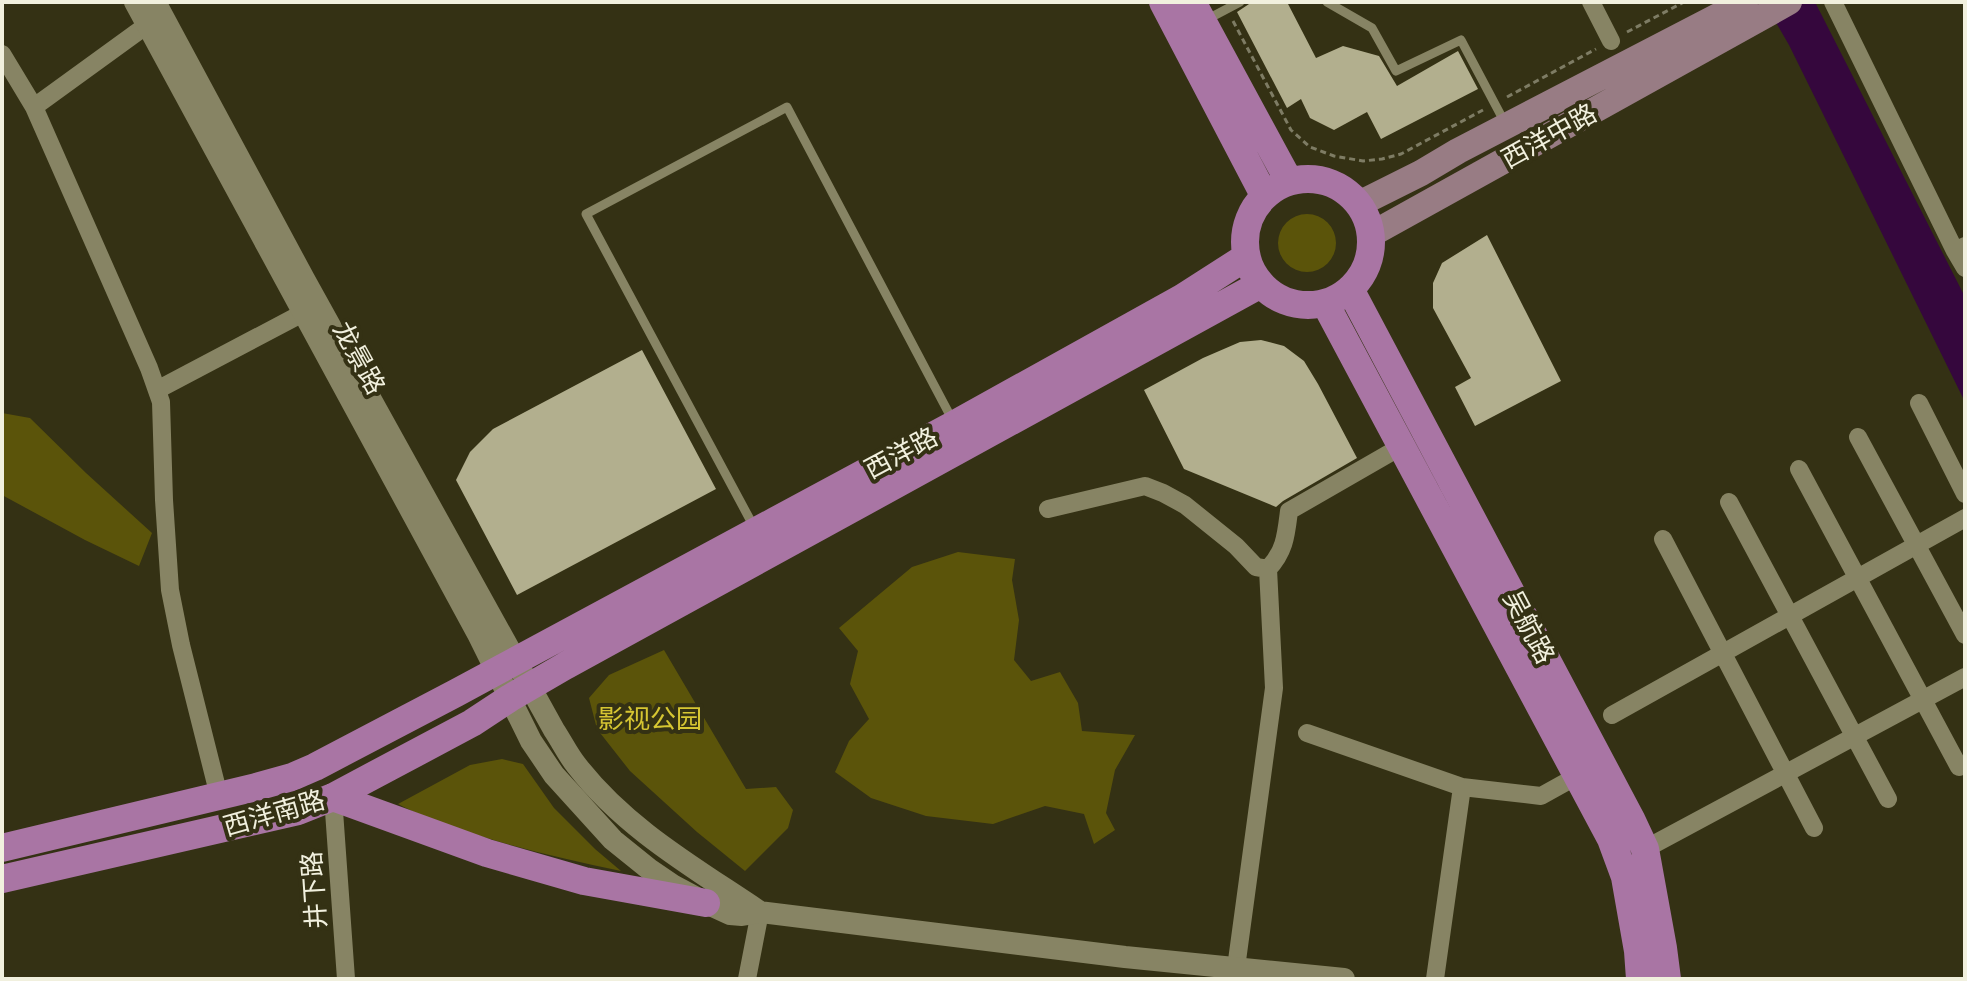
<svg xmlns="http://www.w3.org/2000/svg" width="1967" height="981" font-family="Montserrat,'Noto Sans SC',sans-serif">
	<style>
		.green { fill: #5b540a }
		.water { fill: #35073d }
		.building { fill: #b2af8e }
		.lines { fill: none; stroke-linecap: round; stroke-linejoin: round }
		.path { stroke: #7e7c64; stroke-width: 3; stroke-dasharray: 6 4; stroke-linecap: butt }
		.service { stroke: #878464; stroke-width: 9 }
		.minor { stroke: #878464; stroke-width: 18 }
		.tertiary { stroke: #878464; stroke-width: 22 }
		.secondary { stroke: #987c84; stroke-width: 26 }
		.primary { stroke: #a975a4; stroke-width: 28 }
		.labels { text-anchor: middle; stroke-width: 8; stroke-linejoin: round; paint-order: stroke }
		.street-label { font-size: 26px; fill: #f1f0de; stroke: #343114 }
		.park-label { font-size: 26px; fill: #d6c632; stroke: #343114 }
	</style>
	<rect width="100%" height="100%" fill="#343114"/>
	<path class="green" d="M1278 243a29 29 0 1 1 58 0a29 29 0 1 1-58 0Z
		M2,413L30,418L86,473L152,533L139,566L85,540L2,495Z
		M958,552L1015,559L1012,580L1019,620L1014,660L1031,681L1060,672L1078,703L1082,731L1135,735L1115,770L1106,813L1115,830L1094,844L1084,814L1045,806L993,824L926,816L871,798L835,772L849,741L869,719L850,684L858,651L839,628L912,567Z
		M664,650L746,789L776,787L793,810L788,828L745,871L697,832L630,771L597,729L589,698L609,675Z
		M502,759L523,764L554,808L595,849L621,871C565,859 509,847 454,827C435,820 416,814 398,804L470,765Z"/>
	<path class="water" d="M1764,2H1815L1965,297V402L1789,45Z"/>
	<path class="building" d="M1252,2H1287L1316,58L1343,46L1379,56L1397,86L1458,51L1478,89L1381,139L1367,112L1334,130L1310,118L1301,99L1287,108L1237,12Z
		M1487,235L1561,381L1475,426L1455,387L1471,378L1433,308V283L1442,263Z
		M1261,340L1284,346L1304,361L1318,384L1357,458L1283,501L1276,507L1184,469L1144,390L1203,358L1240,342Z
		M642,350L716,489L517,595L456,480L470,452L493,429Z"/>
	<g class="lines">
		<path class="path" d="M1233,21L1291,130L1310,147L1334,156L1363,161L1382,159L1401,154L1483,110
			M1627,32L1684,2
			M1507,97L1596,49"/>
		<path class="service" d="M1327,2L1372,28L1396,71L1461,40L1505,123
			M1204,21L1240,2
			M754,527L586,214L787,107L953,421"/>
		<path class="minor" d="M1591,2L1611,41
			M1833,2L1955,251
			M2,54L34,107L149,368L161,402L164,500L170,590L181,645L219,796
			M34,107L147,25
			M1965,246L1955,251L1965,268
			M157,390L303,313
			M1919,403L1965,494
			M1858,437L1965,635
			M1799,469L1959,767
			M1729,502L1888,799
			M1048,509L1145,486L1163,493L1185,505L1236,546L1256,567L1268,569C1285,551 1286,535 1289,511L1402,446
			M1663,539L1814,828
			M1612,715L1965,518
			M1307,733L1462,787L1541,796L1577,776
			M333,797L346,979
			M1645,849L1965,677
			M1236,968L1274,688L1268,569
			M747,979L760,912
			M1435,979L1462,787"/>
		<path class="tertiary" d="M135,2L479,636L531,741L554,775L613,840L649,869L674,886L706,903L730,914L742,915L760,912L1125,957L1344,979
			M155,2L304,279L554,730C562,742 568,755 577,766C626,829 695,868 760,912"/>
		<path class="secondary" d="M1359,204L1421,173L1458,151L1745,2
			M1370,235L1789,2"/>
		<path class="primary" d="M1163,2L1264,195
			M1192,2L1289,181
			M1245 242a63 63 0 1 1 126 0a63 63 0 1 1-126 0Z
			M1350,289L1631,819L1645,849L1663,948L1667,979
			M1325,303L1611,839L1625,877L1638,951L1640,979
			M333,797L487,853L584,881L706,903
			M2,848L256,787L292,777L315,767L456,693L955,424L1182,298L1246,257
			M2,879L298,811L333,797L472,723L510,698L565,666L1261,284"/>
	</g>
	<g class="labels">
		<g class="street-label">
			<text transform="translate(1549 136) rotate(-29)" y="9">西洋中路</text>
			<text transform="translate(359 358) rotate(61)" y="9">龙景路</text>
			<text transform="translate(901 453) rotate(-28)" y="9">西洋路</text>
			<text transform="translate(1529 627) rotate(62)" y="9">吴航路</text>
			<text transform="translate(274 813) rotate(-16)" y="9">西洋南路</text>
			<text transform="translate(314 890) rotate(-94)" y="9">井下路</text>
		</g>
		<g class="park-label">
			<text x="650" y="728">影视公园</text>
		</g>
	</g>
	<rect width="1967" height="981" fill="none" stroke="#f1f0de" stroke-width="8"/>
</svg>
